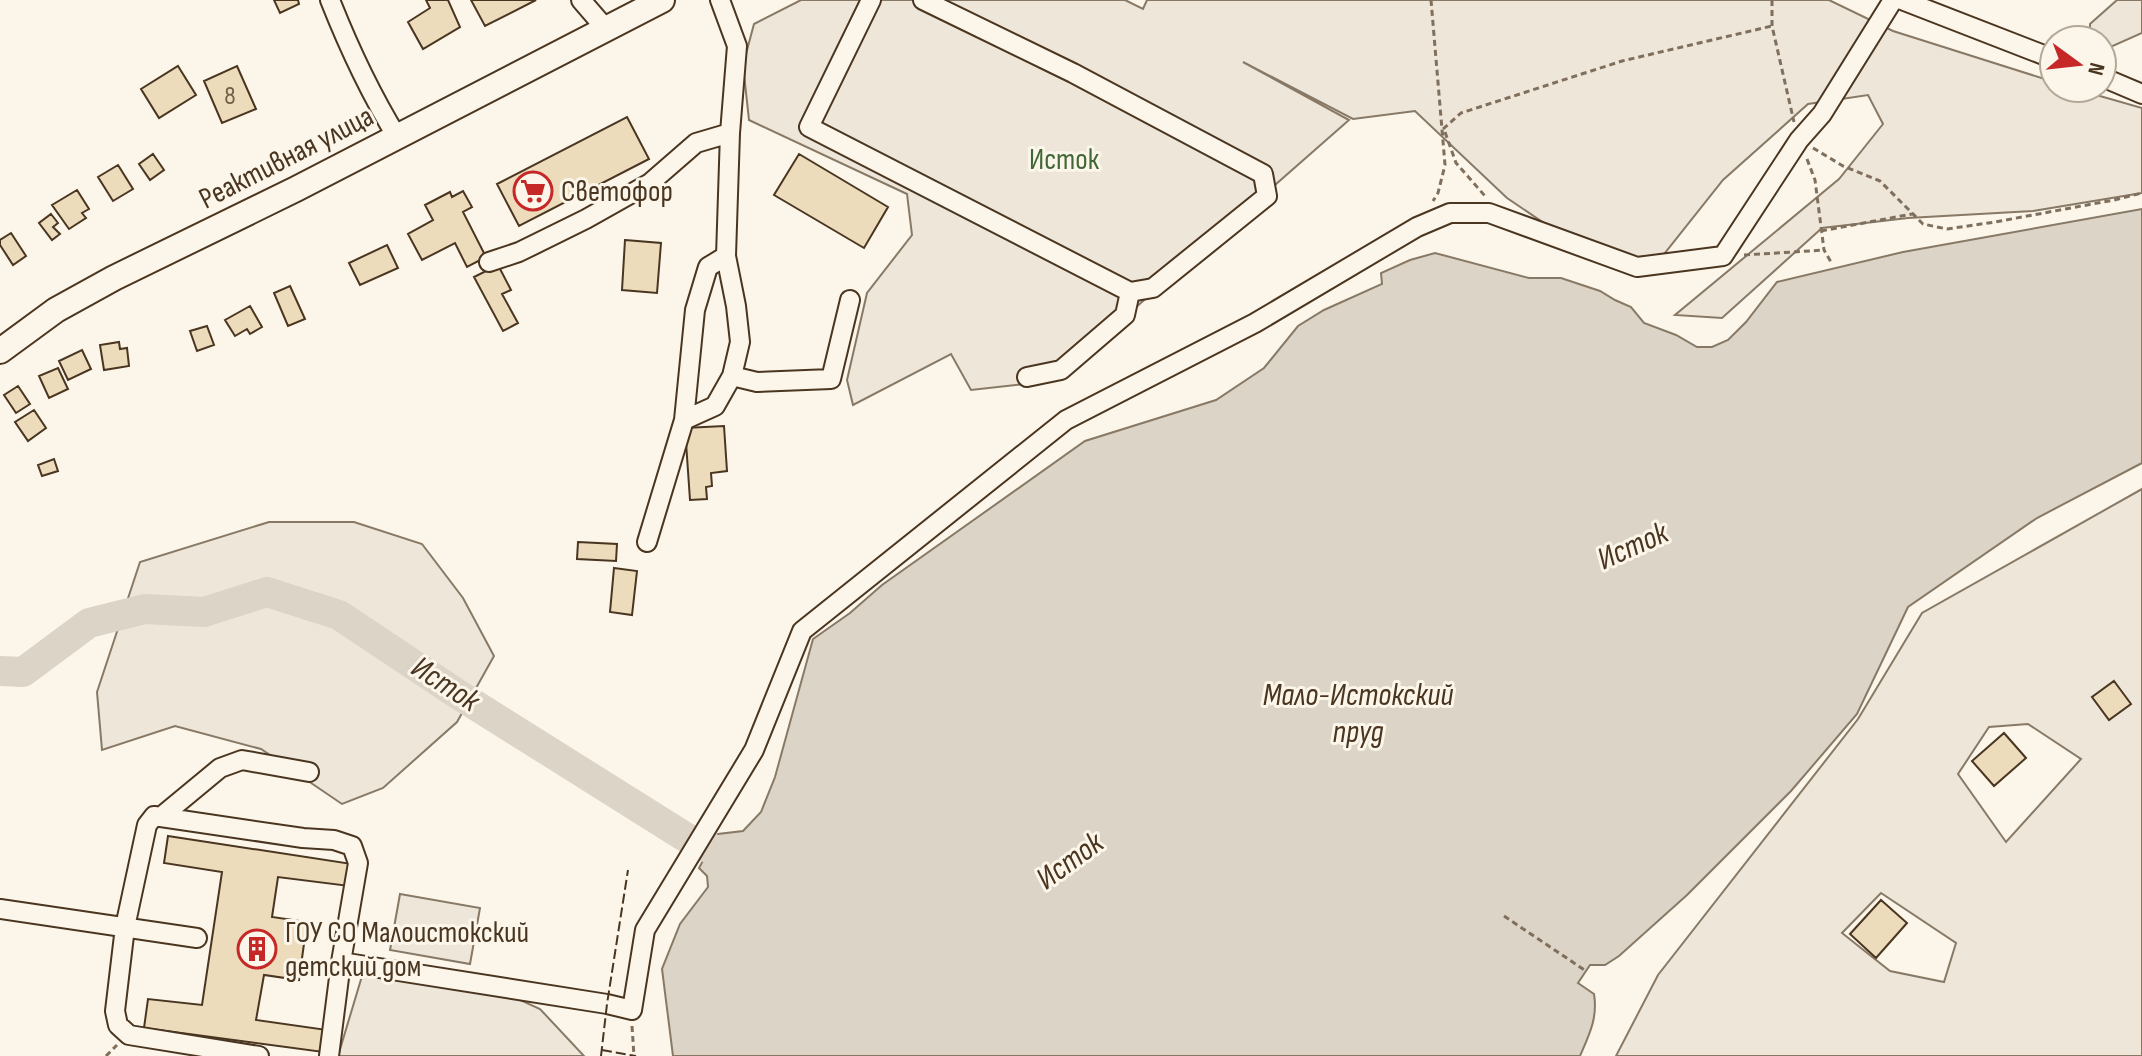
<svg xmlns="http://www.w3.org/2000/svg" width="2142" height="1056" font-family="'Sofia Sans Condensed',sans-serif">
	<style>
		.green { fill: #ede6d9; stroke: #887966; stroke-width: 2; fill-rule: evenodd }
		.water { fill: #dcd4c6; stroke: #887966; stroke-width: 2 }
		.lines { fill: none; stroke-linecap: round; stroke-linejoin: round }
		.river { stroke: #dcd4c6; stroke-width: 30 }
		.building { fill: #ecdcbc; stroke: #4a3520; stroke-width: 2 }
		.minor-casing { stroke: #4a3520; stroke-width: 22 }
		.major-casing { stroke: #4a3520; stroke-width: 28 }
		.path { stroke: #7f6f5c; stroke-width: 3; stroke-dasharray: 6 4; stroke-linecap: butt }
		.minor { stroke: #fbf6e9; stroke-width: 18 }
		.major { stroke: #fbf6e9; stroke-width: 24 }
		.fence { stroke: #4a3520; stroke-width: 2; stroke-dasharray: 10 4; stroke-linecap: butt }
		.labels { text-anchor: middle; stroke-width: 6; stroke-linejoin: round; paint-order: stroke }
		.number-label { font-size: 26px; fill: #725f47 }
		.street-label { font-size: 30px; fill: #4a3520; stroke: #fbf6e9 }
		.park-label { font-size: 30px; fill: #436837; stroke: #fbf6e9 }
		.poi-label { font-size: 30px; fill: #4a3520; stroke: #fbf6e9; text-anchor: start }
		.water-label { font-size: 32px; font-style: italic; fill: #4a3520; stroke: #fbf6e9 }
	</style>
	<rect width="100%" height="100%" fill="#fbf6e9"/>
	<path class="green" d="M801,0H1125L1143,9L1147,0H1829L1893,31L2054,82V88H2072L2142,108V193L2033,211L1908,218L1822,228L1722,318L1675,315L1839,179L1883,124L1868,95L1808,104L1723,180L1653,268L1581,248L1507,198L1415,111L1353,119L1243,62L1349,120L1052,381L971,390L951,354L853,405L847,380L867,293L912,235L907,194L749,120L743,65L754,24Z
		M2117,0H2142V33L2106,49L2102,48V40H2090V24Z
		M2142,489V1056H1616L1658,975L1858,719L1922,613ZM2028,724L2081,759L2006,842L1958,774L1989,727ZM1881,893L1956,943L1944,982L1890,971L1842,933Z
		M269,522H354L422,544L463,598L494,656L457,722L383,788L342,804L261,749L175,726L102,750L97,692L140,562Z
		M400,894L480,908L470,964L390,950Z
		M365,966L470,977L540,1009L584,1056H338Z"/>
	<path class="water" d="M2142,209V463L2037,518L1908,607L1857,714L1791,791L1687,895L1619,956L1605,965H1590L1578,983L1594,994C1598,1018 1589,1035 1580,1056H673L662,969L680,924L708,887L707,876L699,868L706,855L699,850L703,841L711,845L718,834L743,831L761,812L775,777L813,639L850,613L882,585L1085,441L1216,400L1264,368L1298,326L1324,310L1382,284L1381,273L1410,260L1435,253L1529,278H1561L1600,291L1615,300L1631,307L1644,323L1676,335L1697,347H1712L1728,340L1746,322L1777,282L1903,252Z"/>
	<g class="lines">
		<path class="river" d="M0,671L23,672L89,623L145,609L204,612L267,592L339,615L456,693L682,835L701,846L725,852"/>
	</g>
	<path class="building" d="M274,0H298L299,4L280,13Z
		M426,0H448L460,27L423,49L408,22L430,8Z
		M471,0H536L485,26Z
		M178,66L196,95L159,118L141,89Z
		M237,66L256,109L222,123L204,81Z
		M627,117L649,159L519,226L497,184Z
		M153,154L164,170L150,180L139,164Z
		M799,154L888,207L864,248L774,195Z
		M118,165L133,189L113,201L98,177Z
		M77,190L89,209L82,213L86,218L69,229L52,205Z
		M463,191L472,207L463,212L486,257L467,267L455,243L422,260L408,234L433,220L425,205L450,192L452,197Z
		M51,214L58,223L53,227L60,234L52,240L39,223Z
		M11,233L26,256L13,265L0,245V240Z
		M625,240L661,243L657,293L622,290Z
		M387,245L398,268L360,285L349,263Z
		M498,265L511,290L502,294L518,323L503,331L474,277Z
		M290,286L305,319L288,326L274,293Z
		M250,306L262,327L250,334L247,329L235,336L225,320Z
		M207,326L214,345L197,351L190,331Z
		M119,342L120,349L127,348L129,366L104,370L100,345Z
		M82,350L91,369L68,380L59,361Z
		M58,368L68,389L49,398L39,376Z
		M18,386L30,404L16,413L4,395Z
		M34,410L46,428L28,441L15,422Z
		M724,426L727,471L711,473L712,486L706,487L707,499L690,500L685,428Z
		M54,459L58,471L42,476L38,465Z
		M578,542L617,544L616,561L577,559Z
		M614,568L637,571L632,615L610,612Z
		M2114,681L2131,704L2109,720L2092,697Z
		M2004,733L2026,758L1994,786L1972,761Z
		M168,836L352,864L349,886L278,877L272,917L307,922L299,980L264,975L256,1020L327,1030L323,1052L144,1028L148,999L202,1005L222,872L164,863Z
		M1881,900L1907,923L1876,958L1850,934Z"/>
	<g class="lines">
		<defs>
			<path id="minor" d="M330,0C349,48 370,93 397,137
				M581,0L606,29
				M871,0L809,127L1130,292
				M923,0L1073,73L1263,174L1267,196L1153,288L1130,292L1125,315L1061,370L1027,377
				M1902,0L2054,59
				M2102,77L2142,94
				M489,262L519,252L586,219L650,183L696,143L730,133
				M732,376L757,382L831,379L850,300
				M684,420L695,310L708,267L726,256
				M647,542L684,420L715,406L732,376L740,342L736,306L726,256L730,133L737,46L720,0
				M162,816L220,768L242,760L309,772
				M0,909L197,938
				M341,962L607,1004L632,1010L645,930L754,750L802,631L1066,420L1255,323L1417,227L1450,213H1489L1637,267L1723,256L1799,140L1822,114L1893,0
				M259,1056L129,1035L118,1025L115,1011L125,927L147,825L154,816L303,838L334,840L352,846L358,863L341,962L329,1056"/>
			<path id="major" d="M0,351L56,310L114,278L296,189L662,0"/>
		</defs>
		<use href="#minor" class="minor-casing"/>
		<use href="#major" class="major-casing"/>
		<path class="path" d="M1431,0L1445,165L1438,193L1433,201
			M1772,0V26L1794,122
			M1443,129L1461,113L1622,61L1772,26
			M1445,132L1456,163L1485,196
			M1813,148L1843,166L1880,181L1923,224L1947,229L1995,222L2114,200L2142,193
			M1807,159L1815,180L1824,250L1831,262
			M1821,231L1912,214
			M1744,255L1824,250
			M1504,916L1586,971
			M632,1026L634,1056
			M106,1056L117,1045"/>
		<use href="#minor" class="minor"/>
		<use href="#major" class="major"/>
		<path class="fence" d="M602,1050L636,1056
			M601,1056L607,1004L628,870"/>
	</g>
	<defs>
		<symbol id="supermarket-ring" viewBox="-11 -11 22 22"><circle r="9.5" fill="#fbf6e9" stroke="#c62828" stroke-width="1.5"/><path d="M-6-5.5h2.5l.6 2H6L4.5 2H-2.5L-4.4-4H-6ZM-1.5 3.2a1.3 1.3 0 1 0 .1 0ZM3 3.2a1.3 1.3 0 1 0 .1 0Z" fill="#c62828"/></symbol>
		<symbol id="building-ring" viewBox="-11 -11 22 22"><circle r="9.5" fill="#fbf6e9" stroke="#c62828" stroke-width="1.5"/><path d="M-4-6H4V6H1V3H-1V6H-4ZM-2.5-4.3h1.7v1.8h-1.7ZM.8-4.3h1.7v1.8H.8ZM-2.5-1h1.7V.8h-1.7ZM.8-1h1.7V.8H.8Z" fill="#c62828"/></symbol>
	</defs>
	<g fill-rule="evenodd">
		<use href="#supermarket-ring" x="511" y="169" width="44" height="44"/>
		<use href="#building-ring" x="235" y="927" width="44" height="44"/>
	</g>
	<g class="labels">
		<g class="number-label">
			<text x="230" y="104">8</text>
		</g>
		<g class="street-label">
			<text transform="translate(286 157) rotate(-27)" y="10">Реактивная улица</text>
		</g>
		<g class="park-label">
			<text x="1064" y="169">Исток</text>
		</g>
		<g class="poi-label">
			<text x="561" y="201">Светофор</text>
			<text x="285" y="942">ГОУ СО Малоистокский<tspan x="285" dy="34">детский дом</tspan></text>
		</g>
		<g class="water-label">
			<text transform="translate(1632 545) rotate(-24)" y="11">Исток</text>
			<text transform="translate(446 683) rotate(33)" y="11">Исток</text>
			<text x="1358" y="705">Мало-Истокский<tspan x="1358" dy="37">пруд</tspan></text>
			<text transform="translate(1069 860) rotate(-36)" y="11">Исток</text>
		</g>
	</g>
	<g transform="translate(2078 64) rotate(105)"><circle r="38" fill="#fbf6e9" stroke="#b4a999" stroke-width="2"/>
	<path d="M0-6L14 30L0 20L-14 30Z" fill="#c62828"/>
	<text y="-12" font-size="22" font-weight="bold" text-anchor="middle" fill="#4a3520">N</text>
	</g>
</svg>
